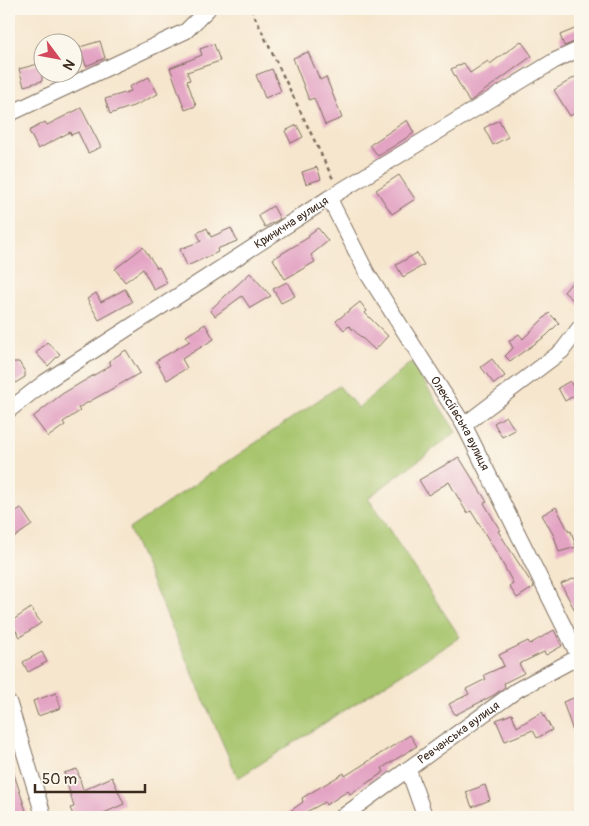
<svg xmlns="http://www.w3.org/2000/svg" width="589" height="826" font-family="Pangolin,sans-serif">
	<style>
		.green { fill: #a7c56d; stroke: #717846 }
		.building { fill: #e3a3c3 }
		.lines { fill: none; stroke-linecap: round; stroke-linejoin: round }
		.street-casing { stroke: #7c6c5c; stroke-width: 17 }
		.path { stroke: #7c6c5c; stroke-width: 2.5; stroke-dasharray: 4 4; stroke-linecap: butt }
		.street { stroke: #fff; stroke-width: 15 }
		.labels { text-anchor: middle; stroke-width: 5; stroke-linejoin: round; paint-order: stroke }
		.street-label { font-size: 12px; fill: #3b2a1e; stroke: #fbf7ec }
	</style>
	<rect width="100%" height="100%" fill="#fbf7ec"/>
	<filter id="ink" filterUnits="userSpaceOnUse"><feTurbulence type="fractalNoise" baseFrequency=".02" numOctaves="2"/><feDisplacementMap in="SourceGraphic" scale="10" xChannelSelector="R" yChannelSelector="G"/><feConvolveMatrix kernelMatrix="1 2 1 2 8 2 1 2 1" color-interpolation-filters="sRGB"/></filter>
	<filter id="wash" filterUnits="userSpaceOnUse"><feTurbulence type="fractalNoise" baseFrequency=".0096" numOctaves="4" result="noise"/><feDisplacementMap in="SourceGraphic" scale="20" xChannelSelector="R" yChannelSelector="G"/><feGaussianBlur stdDeviation="1.12" result="paint"/><feColorMatrix in="noise" values="0 0 0 0 0 0 0 0 0 0 0 0 0 0 0 0 0 1.4 0 .05"/><feComposite in="paint" operator="in"/></filter>
	<g filter="url(#wash)">
		<rect width="100%" height="100%" fill="#f6e6ce"/>
		<path class="green" d="M411,362L456,432L368,498L460,637L238,778L129,529L339,386L358,408Z"/>
		<g id="blocks">
			<path class="building" d="M577,28L580,40L564,46L560,35Z
				M100,41L105,58L86,66L80,47Z
				M521,41L532,56L469,102L451,69L464,63L470,73L488,61L490,64Z
				M214,44L220,61L187,72L190,80L187,81L196,106L185,110L170,68L202,55L200,49Z
				M308,52L320,80L326,77L342,118L325,125L314,98L309,100L293,58Z
				M42,63V81L24,86L19,69Z
				M272,69L281,91L265,98L256,75Z
				M580,74V110L570,116L554,90Z
				M149,77L158,94L136,105L110,114L105,99L131,91L129,87Z
				M81,108L101,147L88,153L78,132L71,135L70,132L38,149L29,131L45,122L47,125Z
				M407,120L414,133L378,156L370,145Z
				M499,120L508,137L493,145L484,128Z
				M297,125L303,137L291,143L285,131Z
				M317,167L321,179L306,184L302,172Z
				M399,175L415,199L392,214L376,190Z
				M273,206L280,219L265,227L258,215Z
				M207,228L211,237L231,228L237,241L217,249L218,252L187,266L180,249L201,241L197,233Z
				M318,228L328,241L311,255L315,262L285,279L273,259L309,237L308,235Z
				M143,247L157,268L159,267L167,283L154,290L143,269L125,282L115,269Z
				M417,253L424,265L403,277L396,265Z
				M250,273L271,296L250,308L242,296L215,316L210,310Z
				M573,281L580,288V306L564,292Z
				M287,282L295,296L281,303L273,289Z
				M125,289L132,302L99,320L87,299L96,293L101,302Z
				M360,302L367,311L365,313L388,336L375,350L349,326L344,330L336,321Z
				M549,313L559,323L546,336L510,361L505,356L513,348L509,341L519,334L523,339Z
				M205,324L214,339L182,359L187,368L167,380L156,361L190,341L186,336Z
				M47,342L60,354L48,366L36,353Z
				M126,350L140,373L78,408L80,411L63,422L65,425L48,437L33,417L62,394L111,365L109,361Z
				M492,359L505,376L494,384L481,367Z
				M14,362H19L25,372V377L9,387V365Z
				M570,381L577,394L565,401L558,388Z
				M506,416L515,430L502,437L494,423Z
				M459,457L487,502L484,503L500,530L498,531L534,587L517,598L509,586L513,583L498,555L471,511L467,513L449,482L428,495L419,480Z
				M556,507L569,532L571,531L576,547L559,552L554,536L542,515Z
				M21,508L32,525L9,541V516Z
				M580,576V620L561,584Z
				M31,608L41,623L20,637L10,622Z
				M554,630L562,646L546,655L544,652L519,664L524,673L504,683L505,687L494,695L455,715L449,704L469,694L466,689L486,679L484,675L504,666L499,655L528,641L530,644Z
				M42,652L47,662L28,672L23,662Z
				M56,693L61,708L38,716L33,701Z
				M576,697L580,710V745L578,746L563,702Z
				M542,712L552,730L537,738L533,730L505,741L496,720L512,714L517,727Z
				M410,735L417,746L382,768L384,772L350,794L348,791L326,805L325,802L297,817H282L303,802L302,798L344,773L345,776Z
				M9,765H11L27,814L15,817H11L9,809Z
				M77,769L83,790L112,777L124,804L104,813L106,817H74L70,808L74,807L64,773Z
				M485,785L490,800L472,807L466,792Z"/>
		</g>
	</g>
	<g filter="url(#ink)">
		<use href="#blocks" fill-opacity="0" stroke="#7c6c5c" stroke-width="1"/>
		<g class="lines">
			<defs>
				<g id="street">
					<path d="M9,114L186,31L208,9"/>
					<path id="s1" d="M329,198L367,273L464,425L579,657"/>
					<path id="s2" d="M9,410L45,382L329,198L554,61L580,49"/>
					<path d="M464,425L562,351L580,327"/>
					<path d="M9,703L44,817"/>
					<path d="M408,769L425,817"/>
					<path id="s3" d="M342,817L517,690L580,656"/>
				</g>
			</defs>
			<use href="#street" class="street-casing"/>
			<path class="path" d="M251,9L333,179"/>
			<use href="#street" class="street"/>
		</g>
	</g>
	<g class="labels">
		<g class="street-label">
			<text dy="4" stroke="none"><textPath href="#s2" startOffset="339">Кринична вулиця</textPath></text>
			<text dy="4" stroke="none"><textPath href="#s1" startOffset="261">Олексіївська вулиця</textPath></text>
			<text dy="4" stroke="none"><textPath href="#s3" startOffset="144">Ревчанська вулиця</textPath></text>
		</g>
	</g>
	<rect width="589" height="826" fill="none" stroke="#fbf7ec" stroke-width="30"/>
	<g transform="translate(58 58) rotate(122)"><circle r="24" fill="#fbf7ec" stroke="#aea59a"/>
	<path d="M0-4L9 19L0 12L-9 19Z" fill="#d1495b"/>
	<text y="-8" font-size="14" font-weight="bold" text-anchor="middle" fill="#3b2a1e">N</text>
	</g>
	<path d="M35 784v8h110v-8" fill="none" stroke="#3b2a1e" stroke-width="2.5"/>
	<text x="42" y="784" font-size="15" fill="#3b2a1e" stroke="#fbf7ec" stroke-width="4" paint-order="stroke">50 m</text>
</svg>
